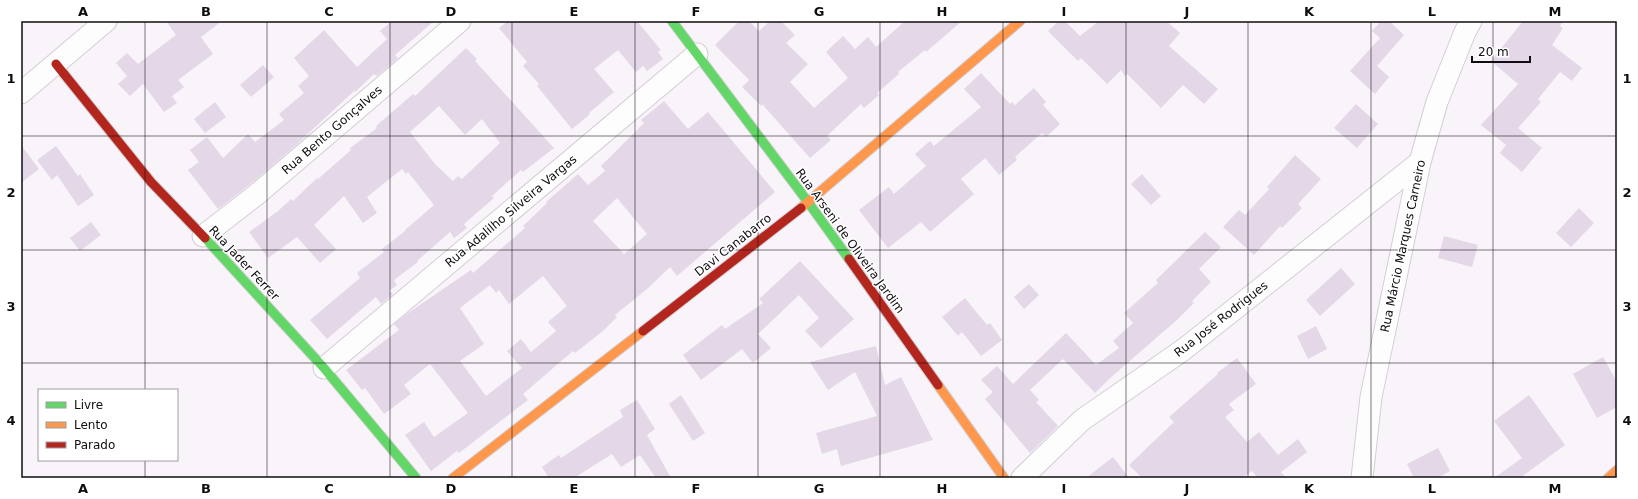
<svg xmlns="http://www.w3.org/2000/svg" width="1638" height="499" font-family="'DejaVu Sans',sans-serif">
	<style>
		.building { fill: #e4d7e8; fill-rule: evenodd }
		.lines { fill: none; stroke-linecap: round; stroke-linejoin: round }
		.street-casing { stroke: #d3ced4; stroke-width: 23 }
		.fast-casing { stroke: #d3ced4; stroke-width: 11 }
		.slow-casing { stroke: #d3ced4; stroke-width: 11 }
		.jam-casing { stroke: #d3ced4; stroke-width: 11 }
		.street { stroke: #fefdfe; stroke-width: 21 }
		.fast { stroke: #63d668; stroke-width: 9 }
		.slow { stroke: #ff974d; stroke-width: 9 }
		.jam { stroke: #b3261e; stroke-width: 9 }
		.grid { fill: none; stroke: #100c11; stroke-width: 1; stroke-opacity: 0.55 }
		.labels { text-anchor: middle; stroke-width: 3; stroke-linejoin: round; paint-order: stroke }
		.street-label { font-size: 12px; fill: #100c11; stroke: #fff }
		.neatline { fill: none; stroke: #100c11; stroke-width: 1.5 }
		.grid-label { font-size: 13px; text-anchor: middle; font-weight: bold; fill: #100c11 }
	</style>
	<rect width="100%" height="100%" fill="#f9f4fa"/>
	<path class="building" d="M166,21H222L201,37L213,54L178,80L184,87L172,96L177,103L164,112L143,84L130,96L118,84L127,76L116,63L127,53L138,64L176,35Z
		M392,21H434L395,55L398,58L377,76L374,74L355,92L354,91L296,145L248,186L218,209L188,170L199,162L190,150L207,137L223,158L248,134L255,142L284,120L279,114L304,93L298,86L309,76L294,58L324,30L357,67L387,39L380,31Z
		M508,21H637L661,50L658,52L663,59L647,71L643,66L636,72L618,50L594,69L614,92L589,113L590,114L572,129L537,86L539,84L523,66L527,62L499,28Z
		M739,21H749L759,31L770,21H781L795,35L786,43L808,64L790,82L814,108L848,78L826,52L843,36L855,49L868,37L876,47L905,21H962L926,52L925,50L898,72L899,74L877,93L879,95L864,108L861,104L827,136L831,140L810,158L762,104L761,106L742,87L749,80L715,45Z
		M1059,21H1065L1080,36L1099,21H1166L1180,33L1169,46L1218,89L1204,104L1183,85L1161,108L1127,74L1125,76L1121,70L1107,84L1081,58L1078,61L1048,31Z
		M1381,21H1389L1404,35L1377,66L1389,77L1375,94L1350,71L1380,38L1372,31Z
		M1523,21H1563L1560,26L1563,28L1552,45L1582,68L1572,81L1560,72L1538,99L1541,102L1518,128L1542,148L1522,172L1500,153L1506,145L1481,125L1518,84L1491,61Z
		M466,48L477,59L475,61L554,148L523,172L521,170L492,196L494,198L464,224L467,228L454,238L450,232L417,261L418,262L394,280L397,285L389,291L393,294L381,304L376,297L327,339L310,320L360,278L357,273L384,252L382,249L405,231V230L434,205L408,172L406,174L402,169L367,197L377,213L363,223L344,196L314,225L336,249L320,263L297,237L268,258L249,232L278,211L291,199L293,201L317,178L318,179L351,150L349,149L377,128L376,126L413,94L415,96ZM439,106L465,135L482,119L500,143L462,179L458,176L453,181L435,164L410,132Z
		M263,65L274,77L251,97L240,85Z
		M981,73L1010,104L1012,102L1015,105L1034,88L1046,102L1043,105L1060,124L1046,137L1042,133L1015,157L1017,160L999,175L985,158L961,179L974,194L930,232L921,222L888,248L859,210L889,187L894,194L926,166L915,154L930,141L934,146L981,107L964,89Z
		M664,101L688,129L708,112L775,192L677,276L670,267L647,289L615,315L617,317L603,331L575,353L573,351L523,394L528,400L459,453L457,451L431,471L405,435L424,422L434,437L468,413L430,364L404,385L411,394L384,414L365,388L362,390L346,370L399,330L394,324L408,313L471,270L473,273L525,228L523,226L547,203L546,202L578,174L588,185L605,171L601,166L644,123L641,120ZM617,198L647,234L624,254L593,221ZM543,276L567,306L548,322L556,331L531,352L521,339L507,351L522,368L486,396L460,361L484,344L460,308L490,285L496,293L499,290L509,304Z
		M215,102L226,117L205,133L194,119Z
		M1356,104L1378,124L1357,148L1334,128Z
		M21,145L39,169L21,183Z
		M56,146L78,176L80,174L94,195L78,206L57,175L52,180L37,160Z
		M1295,155L1321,179L1298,204L1302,208L1282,228L1280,226L1254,255L1223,227L1239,210L1245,215L1269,189L1267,187Z
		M1142,174L1161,196L1151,205L1131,184Z
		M1579,208L1594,223L1571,247L1556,233Z
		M91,222L101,235L80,251L70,238Z
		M1205,232L1221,247L1199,269L1211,282L1192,301L1194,303L1178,319L1109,379L1095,393L1063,359L1030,390L1039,400L1036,402L1058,426L1030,453L985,399L993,392L981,380L997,366L1013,384L1066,333L1096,365L1119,348L1113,341L1133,323L1124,313L1158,283L1156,280Z
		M1444,236L1478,245L1472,267L1438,258Z
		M800,261L854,319L821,348L805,331L819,318L799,295L758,334L771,348L753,363L742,349L701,380L683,355L722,325L725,329L763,303L759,299Z
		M1341,268L1355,284L1320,316L1306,300Z
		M1029,284L1039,295L1024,309L1014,297Z
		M965,298L987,325L990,323L1002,340L981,356L962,332L958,336L942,317Z
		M1316,326L1327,349L1308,359L1297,336Z
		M876,346L885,385L901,377L933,440L841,466L837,449L822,454L816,433L877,416L855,372L828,390L810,362Z
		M1603,357L1617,382V407L1597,418L1573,374Z
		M1237,358L1256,384L1229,404L1234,410L1225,417L1247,442L1259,432L1278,455L1298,439L1307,452L1281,472L1286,478H1258L1252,471L1242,478H1142L1129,465L1174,422L1169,417L1218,374L1217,373Z
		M681,395L705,433L693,441L669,404Z
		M1529,395L1565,445L1520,478H1494L1522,458L1494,421Z
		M637,400L655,429L647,435L671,478H656L640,455L621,467L612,454L574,478H549L542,467L559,455L561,458L623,417L620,410Z
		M1438,448L1450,471L1438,478H1414L1407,464Z
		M1113,457L1129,478H1086Z"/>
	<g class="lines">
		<defs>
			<path id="street" d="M21,93L106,21
				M203,236L256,195L460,21
				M324,368L697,54
				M1022,478L1082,420L1183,350L1420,162
				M1362,478L1371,397L1420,162L1437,102L1465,32L1471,21"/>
			<path id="fast" d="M672,21L808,202L849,259
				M205,238L324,368L416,478"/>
			<path id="slow" d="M801,208L1020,21
				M938,385L1004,478
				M453,478L643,331
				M1608,478L1617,470"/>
			<path id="jam" d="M56,64L151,182L205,238
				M849,259L938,385
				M643,331L801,208"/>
		</defs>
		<use href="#street" class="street-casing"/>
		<use href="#fast" class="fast-casing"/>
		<use href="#slow" class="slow-casing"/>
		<use href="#jam" class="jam-casing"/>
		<use href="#street" class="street"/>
		<use href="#fast" class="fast"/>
		<use href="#slow" class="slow"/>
		<use href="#jam" class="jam"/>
	</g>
	<path class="grid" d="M145,21V390M267,21V478M390,21V478M512,21V478M635,21V478M758,21V478M880,21V478M1003,21V478M1126,21V478M1248,21V478M1371,21V478M1493,21V478M21,136H1617M21,250H1617M21,363H1617M145,460V478"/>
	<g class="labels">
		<g class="street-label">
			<text transform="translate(332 130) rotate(-41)" y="4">Rua Bento Gonçalves</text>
			<text transform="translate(511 211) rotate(-40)" y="4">Rua Adalilho Silveira Vargas</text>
			<text transform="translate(850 241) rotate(54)" y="4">Rua Arseni de Oliveira Jardim</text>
			<text transform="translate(733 245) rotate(-38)" y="4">Davi Canabarro</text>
			<text transform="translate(1403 246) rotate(-78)" y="4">Rua Márcio Marques Carneiro</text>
			<text transform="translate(244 263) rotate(47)" y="4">Rua Jader Ferrer</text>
			<text transform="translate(1221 319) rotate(-38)" y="4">Rua José Rodrigues</text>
		</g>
	</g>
	<rect width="1638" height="499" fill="none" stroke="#ffffff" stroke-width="44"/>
	<rect x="38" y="389" width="140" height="72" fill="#ffffff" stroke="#9f9ea0"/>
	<rect x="46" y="402" width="20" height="6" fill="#63d668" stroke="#9f9ea0"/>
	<text x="74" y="409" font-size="12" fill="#100c11">Livre</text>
	<rect x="46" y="422" width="20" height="6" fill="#ff974d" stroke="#9f9ea0"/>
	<text x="74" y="429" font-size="12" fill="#100c11">Lento</text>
	<rect x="46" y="442" width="20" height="6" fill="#b3261e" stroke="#9f9ea0"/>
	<text x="74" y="449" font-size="12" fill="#100c11">Parado</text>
	<path d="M1472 56v6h58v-6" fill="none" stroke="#100c11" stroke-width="2"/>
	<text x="1478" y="56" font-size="12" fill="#100c11" stroke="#ffffff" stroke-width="3" paint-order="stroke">20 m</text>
	<rect x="22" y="22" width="1594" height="455" class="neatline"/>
	<g class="grid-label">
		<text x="83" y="16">A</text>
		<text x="206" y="16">B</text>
		<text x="329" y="16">C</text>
		<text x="451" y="16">D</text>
		<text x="574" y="16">E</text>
		<text x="696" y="16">F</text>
		<text x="819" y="16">G</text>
		<text x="942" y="16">H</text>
		<text x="1064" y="16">I</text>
		<text x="1187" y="16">J</text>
		<text x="1309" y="16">K</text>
		<text x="1432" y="16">L</text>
		<text x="1555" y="16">M</text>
		<text x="11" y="83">1</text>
		<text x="1627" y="83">1</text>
		<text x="11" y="197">2</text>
		<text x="1627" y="197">2</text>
		<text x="11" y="311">3</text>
		<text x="1627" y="311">3</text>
		<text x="11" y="425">4</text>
		<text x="1627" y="425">4</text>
		<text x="83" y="493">A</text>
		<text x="206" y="493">B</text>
		<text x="329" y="493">C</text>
		<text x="451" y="493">D</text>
		<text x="574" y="493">E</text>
		<text x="696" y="493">F</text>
		<text x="819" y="493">G</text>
		<text x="942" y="493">H</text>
		<text x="1064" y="493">I</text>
		<text x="1187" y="493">J</text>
		<text x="1309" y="493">K</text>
		<text x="1432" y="493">L</text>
		<text x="1555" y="493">M</text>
	</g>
</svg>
